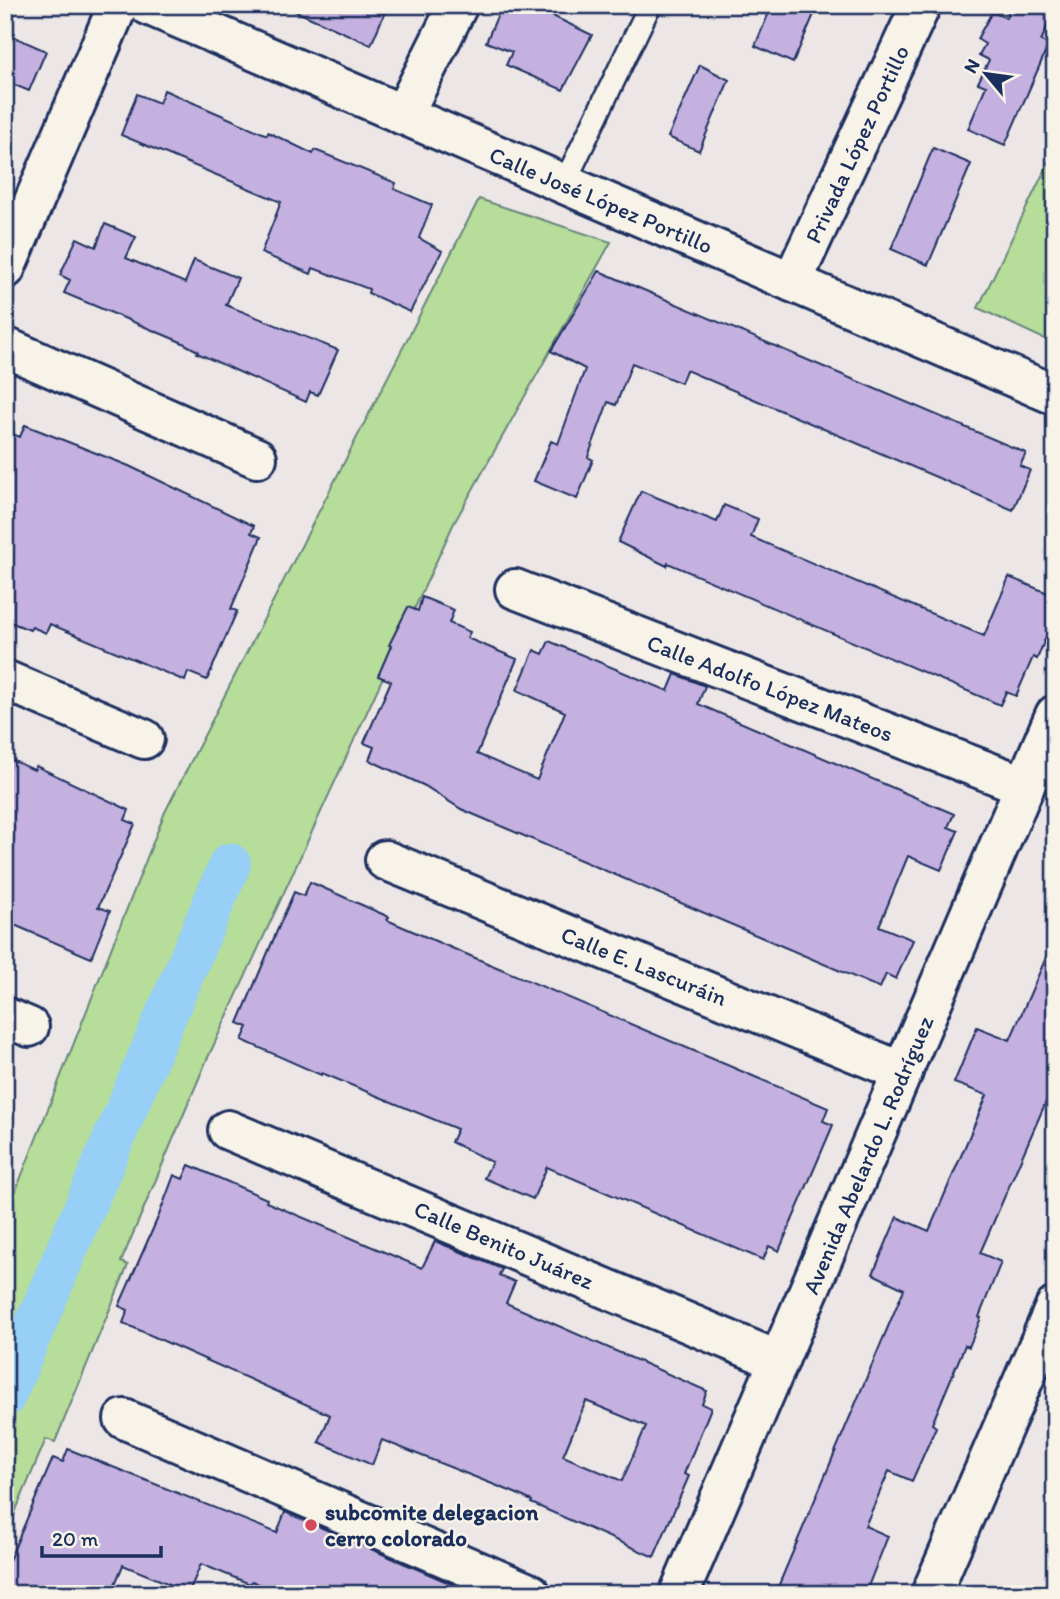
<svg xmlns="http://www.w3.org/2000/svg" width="1060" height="1599" font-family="Itim,sans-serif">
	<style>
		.green { fill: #b6dd99; stroke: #68867c; stroke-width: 2 }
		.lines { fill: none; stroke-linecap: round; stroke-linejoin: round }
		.canal { stroke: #97cff6; stroke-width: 42 }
		.building { fill: #c5b1e0; stroke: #1b2f5e; stroke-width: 2; fill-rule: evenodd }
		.lane-casing { stroke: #1b2f5e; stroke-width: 26 }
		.street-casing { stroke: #1b2f5e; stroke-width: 44 }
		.secondary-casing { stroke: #1b2f5e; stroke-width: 44 }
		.lane { stroke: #f7f3e8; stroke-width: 21 }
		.street { stroke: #f7f3e8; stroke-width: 38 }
		.secondary { stroke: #f7f3e8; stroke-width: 38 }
		.poi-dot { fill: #d1495b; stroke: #f7f3e8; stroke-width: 2.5 }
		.labels { text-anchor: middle; stroke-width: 5; stroke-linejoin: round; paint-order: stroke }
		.street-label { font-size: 23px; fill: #1b2f5e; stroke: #f7f3e8 }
		.poi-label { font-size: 23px; font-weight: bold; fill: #1b2f5e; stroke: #f7f3e8; text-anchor: start }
	</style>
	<rect width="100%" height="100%" fill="#ede6e6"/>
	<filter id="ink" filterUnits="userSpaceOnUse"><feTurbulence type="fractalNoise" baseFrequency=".0143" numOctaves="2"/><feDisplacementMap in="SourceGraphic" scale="14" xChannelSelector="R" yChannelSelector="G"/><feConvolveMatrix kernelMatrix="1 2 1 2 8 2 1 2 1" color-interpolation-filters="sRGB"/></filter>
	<g filter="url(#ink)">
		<path class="green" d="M1055,149V344L978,308Z
			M479,199L611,242L453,525L205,1064L121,1262L128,1265L55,1442L46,1439L5,1536V1218L165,812Z"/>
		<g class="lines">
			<path class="canal" d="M5,1396L230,864"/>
		</g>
		<path class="building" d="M282,5H388L371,45Z
			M502,5H530L592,35L563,90L506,65L512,52L486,42Z
			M772,5H818L793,63L755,46Z
			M1011,5H1055V9L1041,41L1049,44L1005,145L968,129L986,86L978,83L989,60L979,55L985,44L977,39L992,12L1006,18Z
			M5,33L46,51L29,91L5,81Z
			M700,65L729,80L699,151L668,137Z
			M164,90L267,135L268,132L313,154L315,150L396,183L394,189L432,205L419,238L442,251L410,312L368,293L369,289L313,268L311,274L261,253L281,202L121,135L137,94L159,103Z
			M933,148L971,164L928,265L891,249Z
			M105,224L136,237L126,258L185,283L194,260L238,278L226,305L338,350L318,395L310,392L306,402L197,353L198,351L181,342L64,293L70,280L60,275L77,238L96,247Z
			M599,271L1026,453L1020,466L1030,470L1013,510L686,370L681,383L632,363L616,405L608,402L588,457L593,460L577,499L534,481L551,441L558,444L585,369L551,351Z
			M25,425L129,466L254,526L251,533L261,537L231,609L237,611L207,680L188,672L185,681L50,624L46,633L32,627L30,630L5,620V431L20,437Z
			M641,491L717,522L724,505L758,519L751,537L984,636L1009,577L1055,596V615L1037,659L1033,657L1016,696L1006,692L1000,705L668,563L667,566L618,542Z
			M422,597L454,610L449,623L470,632L467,638L517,659L477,754L537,780L565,712L517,690L534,650L543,654L549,641L668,691L675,674L705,686L698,704L954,814L948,827L958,831L941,870L908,856L879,926L913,940L896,979L886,974L880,988L461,809L425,786L369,760L374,747L364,743L391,681L378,676L391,646L389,645L408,607L418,611Z
			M5,757L34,770L36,766L129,810L125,820L135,824L98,907L110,911L91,958L5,921Z
			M310,882L389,917L387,920L440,943L828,1108L823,1121L833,1125L779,1251L769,1246L763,1260L547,1167L533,1199L484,1178L492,1162L451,1142L457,1129L322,1073L321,1075L242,1040L248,1027L238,1023L277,931L294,892L304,896Z
			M1055,937V1081L980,1253L1001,1262L979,1317L981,1318L969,1347L965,1345L932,1424L936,1427L912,1481L889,1471L865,1526L888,1536L865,1594H775L904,1289L873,1274L897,1217L929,1231L987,1095L954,1083L977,1027L1010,1040Z
			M189,1165L267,1199L266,1202L422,1268L435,1241L502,1269L499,1275L515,1282L506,1303L707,1391L702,1404L711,1408L684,1474L689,1476L654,1557L531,1503L532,1501L515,1493L382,1440L372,1465L319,1442L330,1415L123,1323L128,1310L119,1306L159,1215L174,1175L183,1179ZM586,1401L646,1426L622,1481L563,1456Z
			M68,1449L277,1533L285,1512L475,1594H279L252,1581L250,1584L201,1564L189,1592L123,1565L111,1594H5V1569L14,1549L53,1458L63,1462Z"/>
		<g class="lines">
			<defs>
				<path id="lane" d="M564,184L650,5"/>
				<path id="street" d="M403,115L458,5
					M5,269L118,5
					M792,282L921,5
					M5,347L257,458
					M515,589L1025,786
					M5,680L144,739
					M385,860L903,1072
					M5,1017L29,1027
					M228,1130L779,1361
					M124,1419L531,1594
					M931,1594L1055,1307"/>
				<path id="secondary" d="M148,5L1055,395
					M679,1594L1055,715"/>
			</defs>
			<use href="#lane" class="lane-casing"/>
			<use href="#street" class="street-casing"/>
			<use href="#secondary" class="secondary-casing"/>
			<use href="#lane" class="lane"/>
			<use href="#street" class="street"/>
			<use href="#secondary" class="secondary"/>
		</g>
	</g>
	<circle class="poi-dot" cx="311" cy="1525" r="7"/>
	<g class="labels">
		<g class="street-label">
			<text transform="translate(857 144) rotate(-65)" y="8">Privada López Portillo</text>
			<text transform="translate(601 200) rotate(23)" y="8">Calle José López Portillo</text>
			<text transform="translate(770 688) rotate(21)" y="8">Calle Adolfo López Mateos</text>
			<text transform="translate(644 966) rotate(22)" y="8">Calle E. Lascuráin</text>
			<text transform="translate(868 1155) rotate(-67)" y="8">Avenida Abelardo L. Rodríguez</text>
			<text transform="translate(504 1245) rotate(23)" y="8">Calle Benito Juárez</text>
		</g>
		<g class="poi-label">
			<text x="325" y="1520">subcomite delegacion<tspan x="325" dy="26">cerro colorado</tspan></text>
		</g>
	</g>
	<rect width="1060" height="1599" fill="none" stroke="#f7f3e8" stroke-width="28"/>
	<rect x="14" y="14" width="1032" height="1571" fill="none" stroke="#1b2f5e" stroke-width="2.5" filter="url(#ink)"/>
	<g transform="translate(986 74) rotate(299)" stroke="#f7f3e8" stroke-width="5" paint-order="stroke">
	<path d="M0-5L12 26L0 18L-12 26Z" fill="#1b2f5e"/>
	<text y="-10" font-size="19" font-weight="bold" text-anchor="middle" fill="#1b2f5e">N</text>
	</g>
	<path d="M42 1546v10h119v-10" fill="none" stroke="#1b2f5e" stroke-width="3.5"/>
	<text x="52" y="1546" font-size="21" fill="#1b2f5e" stroke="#f7f3e8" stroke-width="5" paint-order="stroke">20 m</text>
</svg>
